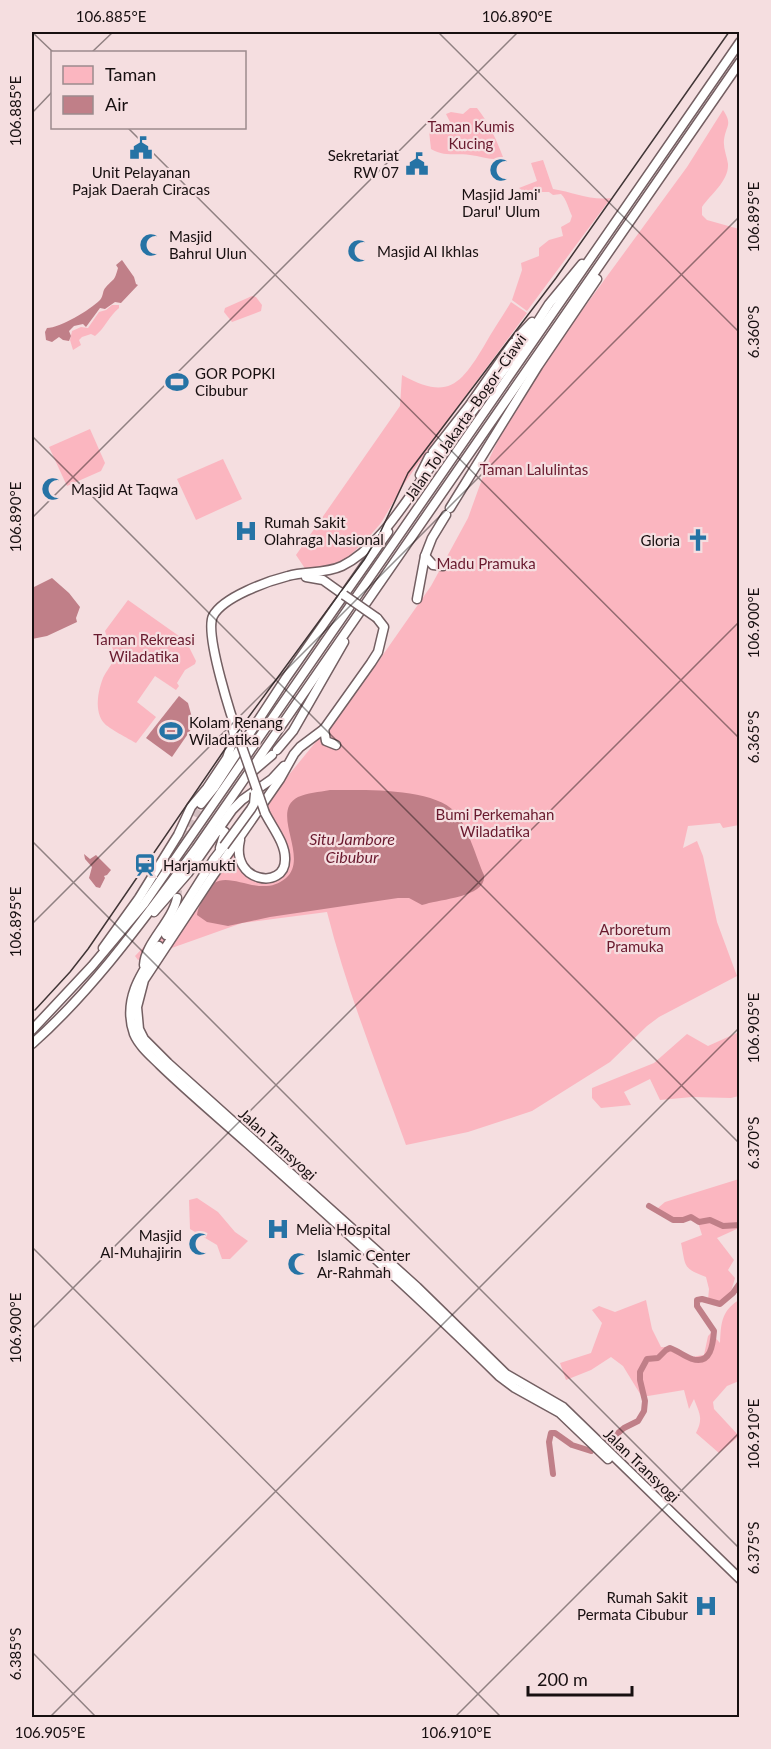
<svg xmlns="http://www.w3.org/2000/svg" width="771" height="1749" font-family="Lato,sans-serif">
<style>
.green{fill:#fbb6c0}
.water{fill:#c07f88}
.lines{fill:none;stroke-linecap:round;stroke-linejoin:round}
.river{stroke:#c07f88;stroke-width:6}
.highway-tunnel{stroke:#d4bfc1;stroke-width:8;stroke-dasharray:8 4;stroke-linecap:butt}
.highway-casing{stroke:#735f62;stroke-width:11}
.highway{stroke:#fff;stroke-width:8}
.tram{stroke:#403536;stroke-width:1.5}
.highway-bridge-casing{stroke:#735f62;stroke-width:11;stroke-linecap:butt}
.highway-bridge{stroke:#fff;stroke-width:8}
.ticks{fill:none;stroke:#170f10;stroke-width:1.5;stroke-opacity:0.45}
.labels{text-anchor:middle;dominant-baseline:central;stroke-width:4.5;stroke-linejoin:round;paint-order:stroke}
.park-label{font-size:15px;fill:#691a2e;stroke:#f5dee0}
.poi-label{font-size:15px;fill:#170f10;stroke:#f5dee0;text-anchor:start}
.street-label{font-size:15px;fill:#170f10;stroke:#f5dee0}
.water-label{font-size:16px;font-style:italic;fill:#6a1a2f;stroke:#f5dee0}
.neatline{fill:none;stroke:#170f10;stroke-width:2}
.ticks-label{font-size:15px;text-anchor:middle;fill:#170f10}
</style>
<rect width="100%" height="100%" fill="#f5dee0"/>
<!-- green -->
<g class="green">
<path d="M470,108H477C489,123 496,139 503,157L500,159C490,160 480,156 470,155C456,153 444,157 431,149L429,131L450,122L446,114L451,112L463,114Z"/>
<path d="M723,110C733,125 726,125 724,140C723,148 727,156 728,164C729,181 711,194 702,207V215L707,220L739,229V825L723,828L720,823L688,826L683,848L697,841L703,856L717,922L737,976L659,1017L647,1026L610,1062L532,1111L468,1132L406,1145C378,1068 347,991 327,912L242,923L138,960L135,956L217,871L237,843V857L263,880L287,864L265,804L359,689L431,586L468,518L490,457L512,411L564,335L687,167Z"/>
<path d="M543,160L553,189C573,192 591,201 611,198L527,311L512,300L522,270L521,263L539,256V248L549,240L563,236L561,227L570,222L572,216C568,208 567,200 561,194L553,195L549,192H525L519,188L537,181L531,163Z"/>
<polygon points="252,296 256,297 262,305 261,311 232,322 224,312 225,308"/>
<path d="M511,302L527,313L470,390L404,484L381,523L367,539L344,561L306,570L296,555L400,406L402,375C447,400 460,386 484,346C492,331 502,317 511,302Z"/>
<path d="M112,305H119V308C109,316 105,328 95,336L91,334L82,337L79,340L81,345L73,350L70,340L72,331L81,327L88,328L99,312L106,310Z"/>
<polygon points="90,429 105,463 101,471 67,486 49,447"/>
<polygon points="223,459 242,499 196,520 177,479"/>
<path d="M128,600L186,641L196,661L195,664L185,670L177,683L179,686L176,690L155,676L137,702L156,717L136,743C129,739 108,728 104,723C94,711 98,691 103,678C106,671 113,664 114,657C115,648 107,640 105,631Z"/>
<polygon points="739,1032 739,1096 731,1098 692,1097 660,1100 650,1079 624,1092 631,1105 601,1108 592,1098 592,1088 654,1063 687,1034 708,1046"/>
<path d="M739,1179V1228L717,1238L734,1260L728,1270L735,1278L730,1295L718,1304L708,1300L709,1289L706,1277C682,1268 686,1266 681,1243L702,1235L697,1219L670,1218L658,1208L665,1202Z"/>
<polygon points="197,1198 218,1212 235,1232 248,1241 230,1259 222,1259 217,1245 190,1229 189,1200"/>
<path d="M646,1300L652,1329L661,1347L677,1348L691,1357L704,1355L708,1336L711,1333L720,1343C721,1324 721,1311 739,1300V1381L727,1386L713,1402L714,1409L739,1436L719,1453L696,1433C704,1418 699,1413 694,1399L689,1409L684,1390L642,1397L623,1366L611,1357L591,1370L566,1380L560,1363L591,1353L602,1323L592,1310L599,1306L615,1312Z"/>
</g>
<!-- water -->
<g class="water">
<path d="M122,260L134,277L136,284L138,285L121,303L115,302L105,309L100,308L86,327L83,324L74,326L69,331L71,336L69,341L63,340L59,337L52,342L46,340L45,332L47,328C60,328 90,310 100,300C104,295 102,291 106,287C115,277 114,282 118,268L116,265Z"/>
<polygon points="52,578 69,593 80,607 76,618 77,622 47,636 32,639 32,588"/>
<polygon points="179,696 188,703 194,725 172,757 146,738"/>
<path d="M330,790C361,790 433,787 455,812C468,827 476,857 484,875C487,897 441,899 426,904L422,905L409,898H398L270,917L228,926L207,922L197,915C198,907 202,901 206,894C208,890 211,885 214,883C232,871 262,899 286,878C310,857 269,812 298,797C307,793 319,792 330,790Z"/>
<polygon points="84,854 90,859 96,855 111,870 107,875 104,876 105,878 100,888 96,887 89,878 92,867 85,859"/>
</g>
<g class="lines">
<!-- river -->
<g class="river">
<polyline points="649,1206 673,1220 683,1220 691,1217 699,1222 710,1220 723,1226 740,1225"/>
<path d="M606,1443L624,1428L638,1421L644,1411L645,1401L640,1380V1372L647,1359L658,1358L666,1350L670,1348C678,1351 684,1356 692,1359C711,1365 713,1344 714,1331L697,1306V1300L702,1299L720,1304L733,1293L740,1283"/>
<polyline points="553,1474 549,1442 551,1433 555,1433 572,1445 591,1451"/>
</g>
<!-- highway-tunnel -->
<path class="highway-tunnel" d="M177,898C182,865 182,831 201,804"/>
<!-- highway casing -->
<g class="highway-casing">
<g id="highway">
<polyline points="517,338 532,322"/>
<polyline points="433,452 469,406 513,343"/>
<polyline points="438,457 524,343 549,304 582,264"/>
<polyline points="420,475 429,457"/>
<polyline points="450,508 538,366 597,279"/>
<polyline points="425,556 433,565 443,566"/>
<polyline points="306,577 323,580 344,595"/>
<polyline points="417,599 425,556 432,538 446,515"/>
<polyline points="377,618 384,627 378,652 371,663 324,729 300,747 294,754 280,779 210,880 144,980 137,1007 139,1029 144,1039 168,1063 417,1287 506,1374 563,1407 740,1579"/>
<polyline points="324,729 326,741 336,745"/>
<path d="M241,744C233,722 204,634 213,616C223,597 268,581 288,576C306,571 325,574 342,566C381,547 409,495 435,461"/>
<polyline points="277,750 293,731 344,642"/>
<polyline points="252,772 272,755"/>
<polyline points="201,804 214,788 286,678 388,532"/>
<polyline points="216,832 222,830 225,832 220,848"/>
<path d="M240,840C230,883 285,890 285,860C286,844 272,827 265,813"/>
<polyline points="154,912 188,873 232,810 242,800 272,779 284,766"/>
<polyline points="166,935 214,859 224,846"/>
<path d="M159,946C141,973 122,1000 134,1034C139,1046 151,1056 160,1065C189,1093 219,1118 248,1144C333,1220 418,1296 499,1376L515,1388L560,1413L608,1459"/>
<polyline points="103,948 139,898 178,835 191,807 207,788 227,758 234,737 233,730"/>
<path d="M144,965C145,943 172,922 177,898"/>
<polyline points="32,1030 92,966 144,904 740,42"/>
<path d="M32,1044C95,988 145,917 196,849L740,62"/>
</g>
</g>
<!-- highway -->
<use href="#highway" class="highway"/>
<!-- tram -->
<polyline class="tram" points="35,1010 70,972 88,949 223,752 364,560 379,535 408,473 556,278 729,32"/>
<!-- highway-bridge casing -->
<g class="highway-bridge-casing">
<g id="highway-bridge">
<polyline points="344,595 377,618"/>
<polyline points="241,744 265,813"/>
<polyline points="224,846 251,809 254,804 255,793"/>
</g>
</g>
<!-- highway-bridge -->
<use href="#highway-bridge" class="highway-bridge"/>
</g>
<!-- ticks -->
<path class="ticks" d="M32,32L53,52M438,32L740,333M92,52L113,32M32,113L52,92M128,128L740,739M32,436L740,1144M32,518L518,32M32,841L740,1549M32,924L740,216M32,1247L502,1718M32,1329L740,621M32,1652L97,1718M49,1718L740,1027M454,1718L740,1432"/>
<!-- icons -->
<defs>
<g id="civic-bare" transform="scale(1.8)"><path d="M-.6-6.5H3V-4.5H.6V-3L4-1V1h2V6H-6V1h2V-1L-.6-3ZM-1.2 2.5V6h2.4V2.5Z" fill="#2673a5" stroke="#f5dee0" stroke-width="2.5" paint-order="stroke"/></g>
<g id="mosque-bare" transform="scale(1.8)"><path d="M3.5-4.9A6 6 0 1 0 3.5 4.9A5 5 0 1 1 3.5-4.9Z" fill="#2673a5" stroke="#f5dee0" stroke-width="2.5" paint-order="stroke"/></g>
<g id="stadium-bare" transform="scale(1.8)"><path d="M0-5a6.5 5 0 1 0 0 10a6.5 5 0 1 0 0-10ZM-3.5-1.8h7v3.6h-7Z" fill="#2673a5" stroke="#f5dee0" stroke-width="2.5" paint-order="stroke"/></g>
<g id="hospital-bare" transform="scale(1.8)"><path d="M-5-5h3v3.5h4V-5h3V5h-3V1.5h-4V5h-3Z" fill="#2673a5" stroke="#f5dee0" stroke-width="2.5" paint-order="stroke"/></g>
<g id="church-bare" transform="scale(1.8)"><path d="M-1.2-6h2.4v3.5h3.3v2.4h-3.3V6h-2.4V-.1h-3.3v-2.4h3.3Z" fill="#2673a5" stroke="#f5dee0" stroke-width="2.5" paint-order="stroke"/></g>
<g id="station-bare" transform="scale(1.8)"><path d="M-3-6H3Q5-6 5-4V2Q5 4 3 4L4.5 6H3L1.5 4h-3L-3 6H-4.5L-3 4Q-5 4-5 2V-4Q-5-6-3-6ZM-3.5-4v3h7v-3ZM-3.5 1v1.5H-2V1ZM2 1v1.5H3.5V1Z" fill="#2673a5" stroke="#f5dee0" stroke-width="2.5" paint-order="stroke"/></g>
</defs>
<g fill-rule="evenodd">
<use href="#civic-bare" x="141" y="148"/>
<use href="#civic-bare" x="417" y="164"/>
<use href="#mosque-bare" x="501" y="170"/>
<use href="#mosque-bare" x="151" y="245"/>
<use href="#mosque-bare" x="359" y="251"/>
<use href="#stadium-bare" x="177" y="382"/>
<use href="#mosque-bare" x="53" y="489"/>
<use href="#hospital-bare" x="246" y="531"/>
<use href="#church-bare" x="698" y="540"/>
<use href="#stadium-bare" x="171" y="731"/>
<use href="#station-bare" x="145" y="865"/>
<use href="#hospital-bare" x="278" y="1229"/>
<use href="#mosque-bare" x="200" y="1244"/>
<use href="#mosque-bare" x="299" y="1264"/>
<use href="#hospital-bare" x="706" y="1606"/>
</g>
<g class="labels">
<!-- park labels -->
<g class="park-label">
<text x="471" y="126">Taman Kumis<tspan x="471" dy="17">Kucing</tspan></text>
<text x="534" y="469">Taman Lalulintas</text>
<text x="486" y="563">Madu Pramuka</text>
<text x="144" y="639">Taman Rekreasi<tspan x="144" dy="17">Wiladatika</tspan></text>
<text x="495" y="814">Bumi Perkemahan<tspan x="495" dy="17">Wiladatika</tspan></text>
<text x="635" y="929">Arboretum<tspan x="635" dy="17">Pramuka</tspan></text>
</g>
<!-- poi labels -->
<g class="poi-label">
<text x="399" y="155" text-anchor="end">Sekretariat<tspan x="399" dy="17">RW 07</tspan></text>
<text x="141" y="172" text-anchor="middle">Unit Pelayanan<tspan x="141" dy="17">Pajak Daerah Ciracas</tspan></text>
<text x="501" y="194" text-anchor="middle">Masjid Jami'<tspan x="501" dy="17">Darul' Ulum</tspan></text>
<text x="169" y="236">Masjid<tspan x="169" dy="17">Bahrul Ulun</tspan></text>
<text x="377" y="251">Masjid Al Ikhlas</text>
<text x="195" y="373">GOR POPKI<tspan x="195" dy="17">Cibubur</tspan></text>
<text x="71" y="489">Masjid At Taqwa</text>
<text x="264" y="522">Rumah Sakit<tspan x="264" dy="17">Olahraga Nasional</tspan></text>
<text x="680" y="540" text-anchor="end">Gloria</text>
<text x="189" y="722">Kolam Renang<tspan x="189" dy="17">Wiladatika</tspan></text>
<text x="163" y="865">Harjamukti</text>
<text x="296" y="1229">Melia Hospital</text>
<text x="182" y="1235" text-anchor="end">Masjid<tspan x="182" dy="17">Al-Muhajirin</tspan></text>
<text x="317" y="1255">Islamic Center<tspan x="317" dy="17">Ar-Rahmah</tspan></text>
<text x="688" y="1597" text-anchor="end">Rumah Sakit<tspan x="688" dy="17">Permata Cibubur</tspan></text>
</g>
<!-- street labels -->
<g class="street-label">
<text transform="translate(465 417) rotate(-55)">Jalan Tol Jakarta–Bogor–Ciawi</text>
<text transform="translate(278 1144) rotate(42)">Jalan Transyogi</text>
<text transform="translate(642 1465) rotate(44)">Jalan Transyogi</text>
</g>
<!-- water labels -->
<g class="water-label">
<text x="352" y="838">Situ Jambore<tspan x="352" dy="18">Cibubur</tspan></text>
</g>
</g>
<!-- border -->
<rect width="771" height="1749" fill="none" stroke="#f5dee0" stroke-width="66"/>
<!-- legend -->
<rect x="51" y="51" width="195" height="78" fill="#f5dee0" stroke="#9c8b8d" stroke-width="1.5"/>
<rect x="63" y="66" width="30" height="18" fill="#fbb6c0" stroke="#9c8b8d" stroke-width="1.5"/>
<text x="105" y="81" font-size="18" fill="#170f10">Taman</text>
<rect x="63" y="96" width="30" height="18" fill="#c07f88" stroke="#9c8b8d" stroke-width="1.5"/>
<text x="105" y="111" font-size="18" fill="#170f10">Air</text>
<!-- scale -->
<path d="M528 1686v9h104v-9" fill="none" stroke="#170f10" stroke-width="3"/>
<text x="537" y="1686" font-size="18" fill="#170f10" stroke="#f5dee0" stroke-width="4.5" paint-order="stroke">200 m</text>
<rect x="33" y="33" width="705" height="1683" class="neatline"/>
<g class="ticks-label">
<text x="111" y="22">106.885°E</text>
<text x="517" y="22">106.890°E</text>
<text transform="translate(16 111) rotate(-90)" y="5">106.885°E</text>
<text transform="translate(754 217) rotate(-90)" y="5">106.895°E</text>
<text transform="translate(754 332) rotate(-90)" y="5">6.360°S</text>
<text transform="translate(16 517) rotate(-90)" y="5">106.890°E</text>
<text transform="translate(754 623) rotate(-90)" y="5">106.900°E</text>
<text transform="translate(754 737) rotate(-90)" y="5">6.365°S</text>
<text transform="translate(16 922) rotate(-90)" y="5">106.895°E</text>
<text transform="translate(754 1028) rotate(-90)" y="5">106.905°E</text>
<text transform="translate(754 1143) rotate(-90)" y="5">6.370°S</text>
<text transform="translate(16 1328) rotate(-90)" y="5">106.900°E</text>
<text transform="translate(754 1434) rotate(-90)" y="5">106.910°E</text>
<text transform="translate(754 1548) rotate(-90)" y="5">6.375°S</text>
<text transform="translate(16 1654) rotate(-90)" y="5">6.385°S</text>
<text x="50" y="1738">106.905°E</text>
<text x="456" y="1738">106.910°E</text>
</g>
</svg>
